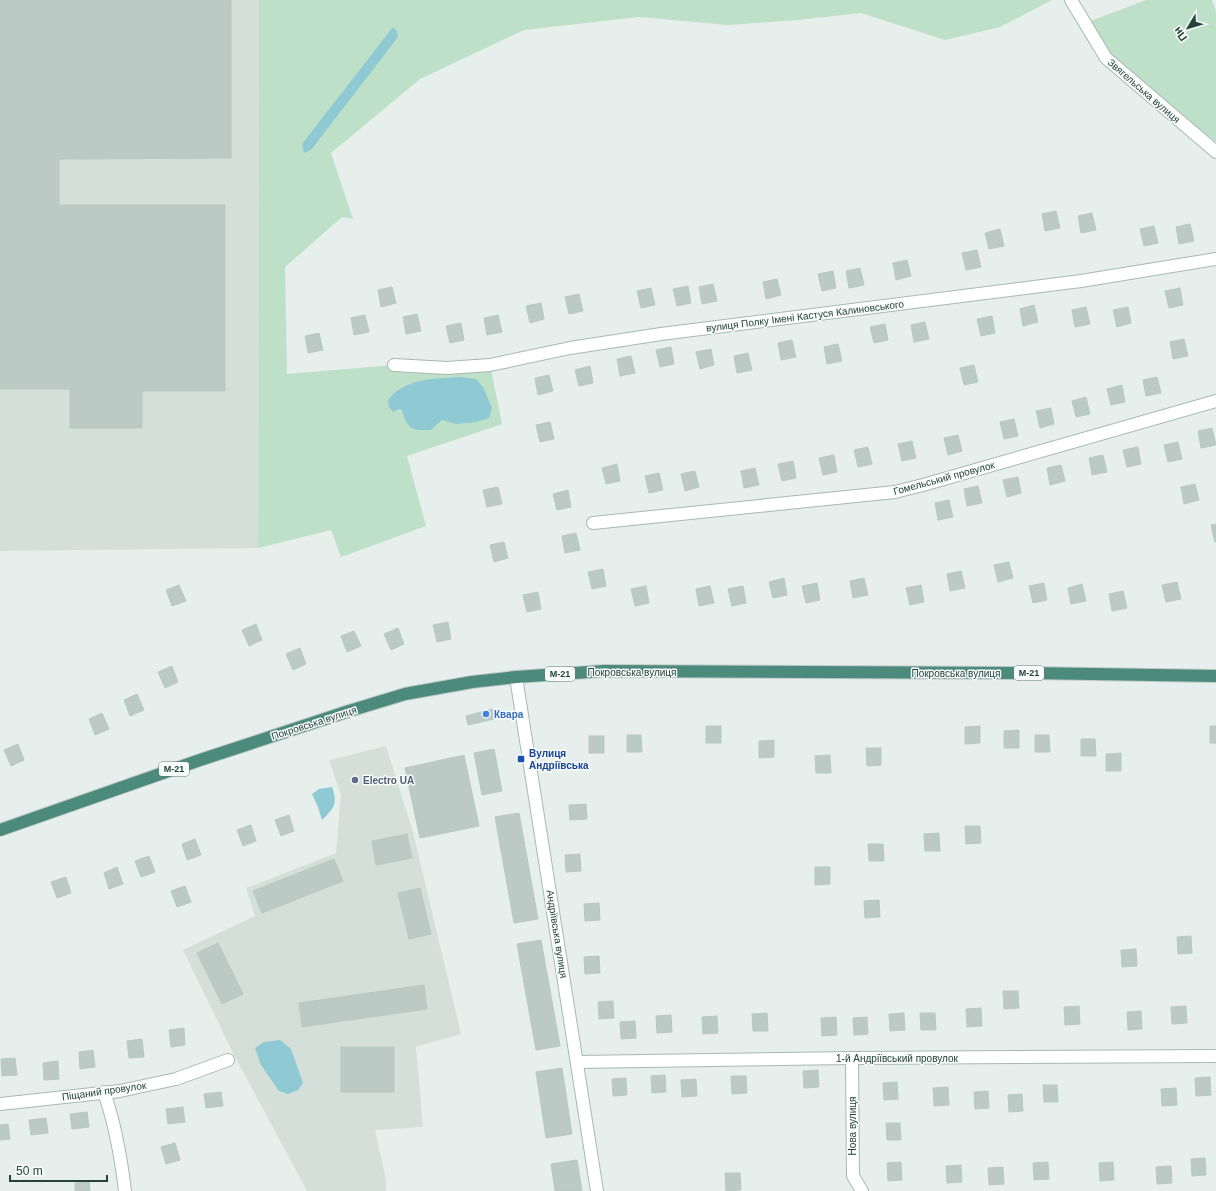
<svg xmlns="http://www.w3.org/2000/svg" width="1216" height="1191" font-family="Arial,sans-serif">
<style>
.built{fill:#d4dfda}
.green{fill:#bfe0c8}
.water{fill:#8ec9d4}
.building{fill:#bbcac4;stroke:#b8c9c2}
.lines{fill:none;stroke-linecap:round;stroke-linejoin:round}
.minor-casing{stroke:#a8b8b2;stroke-width:14}
.tertiary-casing{stroke:#a8b8b2;stroke-width:14}
.trunk-casing{stroke:#c2cac8;stroke-width:14}
.minor{stroke:#fff;stroke-width:12}
.tertiary{stroke:#fff;stroke-width:12}
.trunk{stroke:#4c8a7c;stroke-width:12}
.shop-dot{fill:#3f7fe0;stroke:#f7fbf9;stroke-width:1.5}
.transit-dot{fill:#1a4fb4;stroke:#f7fbf9;stroke-width:1.5}
.service-dot{fill:#5c6f8a;stroke:#f7fbf9;stroke-width:1.5}
.labels{text-anchor:middle;dominant-baseline:central;stroke-width:3;stroke-linejoin:round;paint-order:stroke}
.shield{fill:#f7fbf9;stroke:#637a73;stroke-width:1}
.shield-label{font-size:9px;font-weight:bold;fill:#24423a}
.street-label{font-size:10px;fill:#24423a;stroke:#f7fbf9}
.shop-label{font-size:10px;font-weight:bold;fill:#366cbe;stroke:#f7fbf9;text-anchor:start}
.transit-label{font-size:10px;font-weight:bold;fill:#164399;stroke:#f7fbf9;text-anchor:start}
.service-label{font-size:10px;font-weight:bold;fill:#4e5e75;stroke:#f7fbf9;text-anchor:start}
</style>
<rect width="100%" height="100%" fill="#e6efeb"/>
<!-- built -->
<g class="built">
<polygon points="0,0 259,0 258,548 0,551"/>
<polygon points="386,746 413,832 461,1034 416,1047 423,1127 375,1130 386,1180 386,1191 307,1191 235,1057 183,950 255,916 246,888 336,853 341,795 329,760"/>
</g>
<!-- green -->
<g class="green">
<polygon points="259,0 1052,0 1000,27 945,40 861,13 798,20 727,25 639,17 524,30 420,79 331,153 353,219 342,217 285,267 287,374 394,365 490,365 502,424 407,456 426,526 341,557 331,530 258,548"/>
<polygon points="1146,0 1212,0 1216,11 1216,142 1137,80 1100,42 1088,22"/>
</g>
<!-- water -->
<g class="water">
<polygon points="393,27 397,31 398,37 311,150 304,153 302,144"/>
<path d="M461,377L476,379L483,387L492,408L489,418L476,422L456,424L442,420L431,430C412,431 407,429 402,410L399,409L393,412L389,407L388,400C406,377 435,379 461,377Z"/>
<path d="M332,787C338,805 334,808 322,820L318,807L312,794L319,789Z"/>
<polygon points="280,1040 291,1049 303,1083 298,1090 288,1094 279,1091 261,1065 255,1048 264,1042"/>
</g>
<!-- building -->
<g class="building">
<polygon points="0,0 231,0 231,158 59,159 59,205 225,205 225,391 142,391 142,428 70,428 70,389 0,389"/>
<polygon points="1056,211 1060,228 1045,231 1042,214"/>
<polygon points="1092,213 1096,230 1081,233 1078,216"/>
<polygon points="1190,224 1194,241 1179,244 1176,227"/>
<polygon points="1154,226 1158,243 1144,246 1140,229"/>
<polygon points="1000,229 1004,246 989,249 985,233"/>
<polygon points="977,250 981,267 966,270 962,253"/>
<polygon points="907,260 911,276 896,280 893,263"/>
<polygon points="860,268 864,285 849,288 846,271"/>
<polygon points="833,271 836,288 822,291 818,274"/>
<polygon points="777,279 781,295 766,299 763,282"/>
<polygon points="713,284 717,301 702,304 699,287"/>
<polygon points="688,286 691,303 677,306 673,289"/>
<polygon points="392,287 396,303 381,307 378,290"/>
<polygon points="651,288 655,305 641,308 637,291"/>
<polygon points="1180,288 1183,305 1169,308 1165,291"/>
<polygon points="579,294 583,311 569,314 565,297"/>
<polygon points="541,303 544,319 530,323 526,306"/>
<polygon points="1034,305 1038,322 1023,326 1020,309"/>
<polygon points="1086,307 1090,324 1075,327 1072,310"/>
<polygon points="1128,307 1131,323 1117,327 1113,310"/>
<polygon points="417,314 421,331 406,334 403,317"/>
<polygon points="365,315 369,332 354,335 351,318"/>
<polygon points="498,315 502,332 487,335 484,318"/>
<polygon points="992,316 995,333 981,336 977,319"/>
<polygon points="925,322 929,339 914,342 911,325"/>
<polygon points="461,323 464,340 450,343 446,326"/>
<polygon points="885,324 888,340 874,343 870,327"/>
<polygon points="319,333 323,350 308,353 305,336"/>
<polygon points="1184,339 1188,356 1173,359 1170,342"/>
<polygon points="792,340 796,357 781,360 778,343"/>
<polygon points="838,344 842,361 827,364 824,347"/>
<polygon points="671,347 674,364 660,367 656,350"/>
<polygon points="711,349 714,365 700,369 696,352"/>
<polygon points="748,353 752,370 737,373 734,356"/>
<polygon points="631,356 635,373 620,376 617,359"/>
<polygon points="974,365 978,382 964,385 960,368"/>
<polygon points="590,366 593,383 579,386 575,370"/>
<polygon points="549,375 553,391 538,395 535,378"/>
<polygon points="1157,377 1161,393 1146,396 1143,380"/>
<polygon points="1122,385 1125,402 1111,405 1107,389"/>
<polygon points="1086,397 1090,414 1076,417 1072,401"/>
<polygon points="1051,408 1054,424 1040,428 1036,411"/>
<polygon points="1014,419 1018,436 1004,439 1000,422"/>
<polygon points="550,422 554,439 540,442 536,425"/>
<polygon points="1212,428 1216,445 1201,448 1198,431"/>
<polygon points="958,435 962,451 948,455 944,438"/>
<polygon points="912,441 916,458 902,461 898,444"/>
<polygon points="1178,442 1182,459 1168,462 1164,445"/>
<polygon points="868,447 872,464 858,467 854,450"/>
<polygon points="1138,447 1141,464 1127,467 1123,450"/>
<polygon points="834,455 837,472 823,475 819,458"/>
<polygon points="1103,455 1107,472 1092,475 1089,458"/>
<polygon points="793,461 796,478 782,481 778,464"/>
<polygon points="617,464 620,481 606,484 602,468"/>
<polygon points="1061,465 1065,481 1050,485 1047,468"/>
<polygon points="755,468 759,485 744,488 741,471"/>
<polygon points="695,471 699,487 685,491 681,474"/>
<polygon points="659,473 663,490 649,493 645,476"/>
<polygon points="1018,477 1021,493 1007,497 1003,480"/>
<polygon points="1195,484 1199,500 1184,504 1181,487"/>
<polygon points="978,486 982,503 967,506 964,489"/>
<polygon points="498,487 502,504 487,507 483,490"/>
<polygon points="568,490 571,507 557,510 553,494"/>
<polygon points="949,500 953,517 938,520 935,503"/>
<polygon points="1216,524 1216,542 1215,542 1211,525"/>
<polygon points="576,533 580,550 565,553 562,536"/>
<polygon points="504,542 508,558 494,562 490,545"/>
<polygon points="1009,562 1013,578 998,582 994,565"/>
<polygon points="603,569 606,586 592,589 588,572"/>
<polygon points="961,571 965,588 950,591 947,574"/>
<polygon points="784,578 787,595 773,598 769,582"/>
<polygon points="864,578 868,595 853,598 850,581"/>
<polygon points="1177,582 1181,599 1166,602 1162,585"/>
<polygon points="817,583 820,600 806,603 802,586"/>
<polygon points="1044,583 1047,600 1033,603 1029,586"/>
<polygon points="1082,584 1086,601 1071,604 1068,588"/>
<polygon points="179,585 186,601 172,606 166,590"/>
<polygon points="921,585 924,602 910,605 906,588"/>
<polygon points="646,586 649,603 635,606 631,589"/>
<polygon points="710,586 714,603 699,606 696,589"/>
<polygon points="743,586 746,603 732,606 728,589"/>
<polygon points="1123,591 1127,608 1112,611 1109,594"/>
<polygon points="538,592 541,609 527,612 523,595"/>
<polygon points="448,622 451,639 437,642 433,625"/>
<polygon points="256,624 262,640 249,646 242,630"/>
<polygon points="398,628 404,644 391,650 384,634"/>
<polygon points="354,631 361,646 347,652 341,636"/>
<polygon points="300,648 306,664 293,670 286,654"/>
<polygon points="172,666 178,682 165,688 158,672"/>
<polygon points="137,694 144,710 130,716 124,700"/>
<polygon points="492,709 494,719 468,725 466,716"/>
<polygon points="102,713 109,729 95,735 89,719"/>
<rect x="706" y="726" width="15" height="17"/>
<polygon points="980,726 980,743 965,744 965,727"/>
<rect x="1210" y="726" width="6" height="17"/>
<polygon points="1019,730 1019,748 1004,748 1004,731"/>
<polygon points="627,735 641,735 642,752 627,752"/>
<polygon points="1035,735 1049,735 1050,752 1035,752"/>
<rect x="589" y="736" width="15" height="17"/>
<polygon points="1081,739 1095,739 1096,756 1081,756"/>
<polygon points="774,740 774,757 759,758 759,741"/>
<polygon points="18,744 24,760 11,766 4,750"/>
<polygon points="866,748 881,748 881,765 867,766"/>
<polygon points="494,749 502,791 482,795 474,753"/>
<polygon points="1121,753 1121,771 1106,771 1106,754"/>
<polygon points="464,755 479,826 420,838 405,768"/>
<polygon points="830,755 831,773 816,773 815,756"/>
<polygon points="586,804 587,819 570,820 569,805"/>
<polygon points="519,813 538,919 514,923 495,817"/>
<polygon points="289,815 294,831 281,836 275,820"/>
<polygon points="251,825 256,841 243,846 237,830"/>
<polygon points="965,826 980,826 981,843 966,844"/>
<polygon points="939,833 940,851 925,851 924,834"/>
<polygon points="407,834 412,858 376,865 372,841"/>
<polygon points="195,839 201,855 187,860 182,844"/>
<polygon points="868,844 883,844 884,861 869,861"/>
<polygon points="580,854 581,871 566,872 565,855"/>
<polygon points="149,856 155,872 141,877 135,861"/>
<polygon points="334,859 343,881 262,913 253,891"/>
<polygon points="117,867 123,884 109,889 104,873"/>
<polygon points="815,867 830,867 830,884 815,885"/>
<polygon points="66,877 71,893 57,898 51,882"/>
<polygon points="185,886 191,902 177,907 171,891"/>
<polygon points="420,888 431,934 409,939 398,893"/>
<polygon points="879,900 880,917 865,918 864,901"/>
<polygon points="599,903 600,920 585,921 584,904"/>
<polygon points="1191,936 1192,953 1178,954 1177,937"/>
<polygon points="541,940 560,1046 536,1050 517,944"/>
<polygon points="218,943 243,994 222,1004 197,953"/>
<polygon points="1136,949 1137,966 1122,967 1121,950"/>
<polygon points="599,956 600,973 585,974 584,957"/>
<polygon points="424,985 427,1009 302,1027 299,1003"/>
<polygon points="1003,991 1018,991 1019,1008 1004,1009"/>
<polygon points="613,1001 614,1018 599,1019 598,1002"/>
<polygon points="1079,1006 1080,1024 1065,1025 1064,1007"/>
<polygon points="1186,1006 1187,1023 1172,1024 1171,1007"/>
<polygon points="981,1008 982,1026 967,1027 966,1009"/>
<polygon points="1141,1011 1142,1029 1128,1030 1127,1012"/>
<polygon points="767,1013 768,1031 753,1031 752,1014"/>
<polygon points="904,1013 905,1030 890,1031 889,1014"/>
<polygon points="920,1013 935,1013 936,1030 921,1030"/>
<polygon points="671,1015 672,1032 657,1033 656,1016"/>
<polygon points="717,1016 718,1033 703,1034 702,1017"/>
<polygon points="836,1017 837,1035 822,1036 821,1018"/>
<polygon points="867,1017 868,1034 854,1035 853,1018"/>
<polygon points="635,1021 636,1038 621,1039 620,1022"/>
<polygon points="184,1028 185,1045 171,1047 169,1030"/>
<polygon points="142,1039 144,1057 129,1058 127,1041"/>
<rect x="341" y="1047" width="53" height="45"/>
<polygon points="93,1050 95,1067 80,1069 79,1052"/>
<polygon points="15,1058 17,1075 2,1076 1,1059"/>
<polygon points="58,1061 59,1079 44,1080 43,1063"/>
<polygon points="562,1068 572,1134 546,1138 536,1072"/>
<polygon points="818,1070 819,1087 804,1088 803,1071"/>
<polygon points="665,1075 666,1092 652,1093 651,1076"/>
<polygon points="731,1076 746,1076 747,1093 732,1094"/>
<polygon points="1210,1077 1211,1095 1196,1096 1195,1078"/>
<polygon points="626,1078 627,1095 613,1096 612,1079"/>
<polygon points="696,1079 697,1096 682,1097 681,1080"/>
<polygon points="897,1082 898,1099 884,1100 883,1083"/>
<polygon points="1043,1085 1057,1085 1058,1102 1044,1102"/>
<polygon points="948,1087 949,1105 934,1106 933,1088"/>
<polygon points="1176,1088 1177,1105 1162,1106 1161,1089"/>
<polygon points="988,1091 989,1108 975,1109 974,1092"/>
<polygon points="221,1092 223,1106 206,1108 204,1094"/>
<polygon points="1022,1094 1023,1111 1009,1112 1008,1095"/>
<polygon points="183,1107 185,1122 168,1124 166,1109"/>
<polygon points="87,1112 89,1127 72,1129 70,1114"/>
<polygon points="46,1118 48,1133 31,1135 29,1120"/>
<polygon points="886,1123 900,1123 901,1140 887,1140"/>
<polygon points="8,1124 10,1139 0,1140 0,1125"/>
<polygon points="175,1143 180,1160 166,1164 161,1147"/>
<polygon points="1205,1158 1206,1175 1192,1176 1191,1159"/>
<polygon points="577,1160 582,1191 555,1191 551,1164"/>
<polygon points="901,1162 902,1180 888,1181 887,1163"/>
<polygon points="1048,1162 1049,1179 1034,1180 1033,1163"/>
<polygon points="1113,1162 1114,1180 1100,1181 1099,1163"/>
<polygon points="961,1165 962,1182 947,1183 946,1166"/>
<polygon points="1171,1166 1172,1183 1157,1184 1156,1167"/>
<polygon points="1003,1167 1004,1184 989,1185 988,1168"/>
<polygon points="725,1173 740,1173 741,1190 726,1191"/>
<polygon points="89,1182 90,1191 75,1191 75,1183"/>
</g>
<g class="lines">
<!-- minor casing -->
<g class="minor-casing">
<g id="minor">
<polyline points="1071,0 1106,58 1216,152"/>
<polyline points="394,365 447,368 490,365 570,348 661,334 1081,281 1216,259"/>
<polyline points="593,523 895,492 923,485 1216,401"/>
<polyline points="852,1058 853,1176 862,1191"/>
<polyline points="577,1062 852,1058 1216,1056"/>
<path d="M104,1092C115,1124 121,1157 125,1191"/>
<polyline points="0,1104 120,1091 176,1079 228,1060"/>
</g>
</g>
<!-- tertiary casing -->
<g class="tertiary-casing">
<polyline id="tertiary" points="516,677 597,1191"/>
</g>
<!-- trunk casing -->
<g class="trunk-casing">
<polyline id="trunk" points="0,830 200,760 349,711 405,694 472,682 516,677 604,671 1031,673 1216,676"/>
</g>
<!-- minor -->
<use href="#minor" class="minor"/>
<!-- tertiary -->
<use href="#tertiary" class="tertiary"/>
<!-- trunk -->
<use href="#trunk" class="trunk"/>
</g>
<!-- markers -->
<circle class="shop-dot" cx="486" cy="714" r="4"/>
<rect class="transit-dot" x="517" y="755" width="8" height="8" rx="2"/>
<circle class="service-dot" cx="355" cy="780" r="4"/>
<g class="labels">
<!-- shield labels -->
<g class="shield">
<rect x="1014" y="666" width="30" height="14" rx="3"/>
<rect x="545" y="667" width="30" height="14" rx="3"/>
<rect x="159" y="762" width="30" height="14" rx="3"/>
</g>
<g class="shield-label">
<text x="1029" y="673">М-21</text>
<text x="560" y="674">М-21</text>
<text x="174" y="769">М-21</text>
</g>
<!-- street labels -->
<g class="street-label">
<text transform="translate(1144 91) rotate(41)">Звягельська вулиця</text>
<text transform="translate(805 316) rotate(-7)">вулиця Полку Імені Кастуся Калиновського</text>
<text transform="translate(944 478) rotate(-15)">Гомельський провулок</text>
<text x="632" y="672">Покровська вулиця</text>
<text x="956" y="673">Покровська вулиця</text>
<text transform="translate(314 723) rotate(-18)">Покровська вулиця</text>
<text transform="translate(557 934) rotate(81)">Андріївська вулиця</text>
<text x="897" y="1058">1-й Андріївський провулок</text>
<text transform="translate(104 1091) rotate(-8)">Піщаний провулок</text>
<text transform="translate(852 1126) rotate(-90)">Нова вулиця</text>
</g>
<!-- shop labels -->
<g class="shop-label">
<text x="494" y="714">Квара</text>
</g>
<!-- transit labels -->
<g class="transit-label">
<text x="529" y="753">Вулиця<tspan x="529" dy="12">Андріївська</tspan></text>
</g>
<!-- service labels -->
<g class="service-label">
<text x="363" y="780">Electro UA</text>
</g>
</g>
<!-- north arrow -->
<g transform="translate(1188 28) rotate(232)" stroke="#f7fbf9" stroke-width="3" paint-order="stroke">
<path d="M0-3L7 15L0 10L-7 15Z" fill="#24423a"/>
<text y="-6" font-size="11" font-weight="bold" text-anchor="middle" fill="#24423a">Пн</text>
</g>
<!-- scale -->
<path d="M10 1175v6h97v-6" fill="none" stroke="#24423a" stroke-width="2"/>
<text x="16" y="1175" font-size="12" fill="#24423a" stroke="#f7fbf9" stroke-width="3" paint-order="stroke">50 m</text>
</svg>
